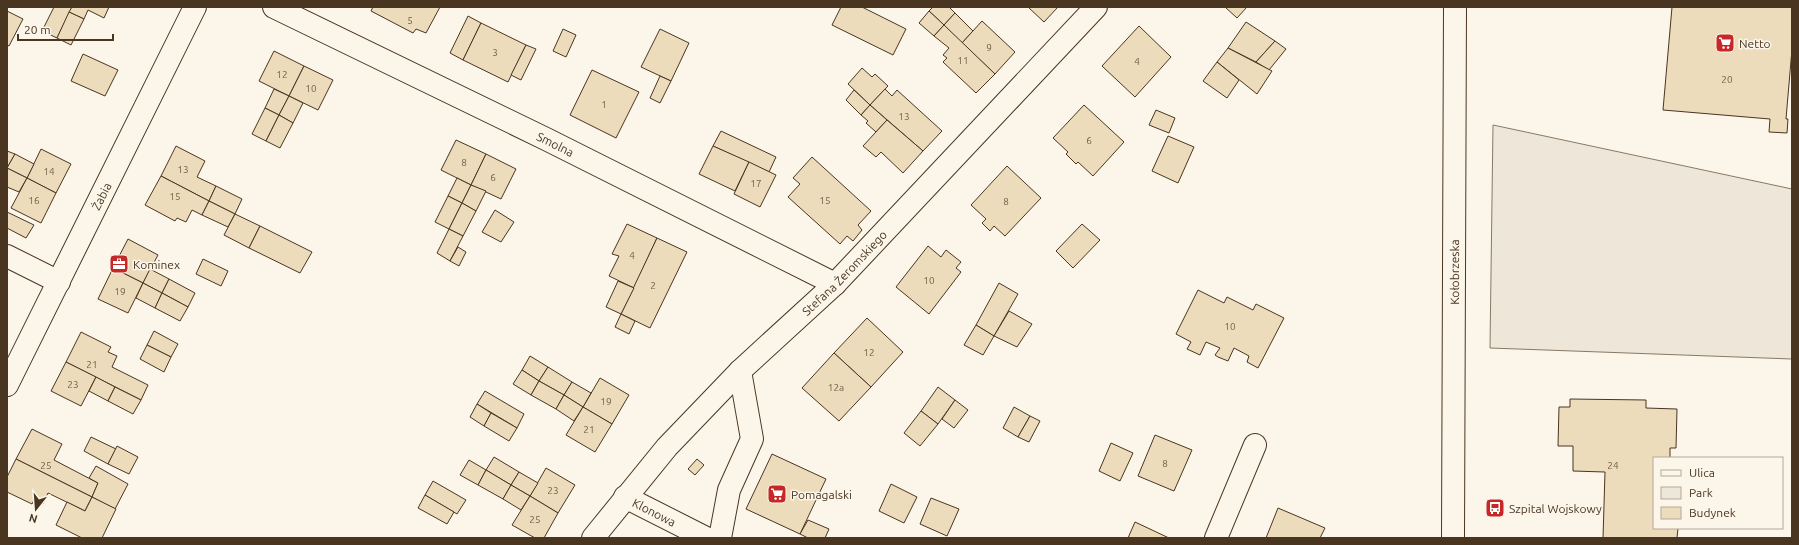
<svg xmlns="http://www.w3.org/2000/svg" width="1799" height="545" font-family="Ubuntu,sans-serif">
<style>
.green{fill:#ede6d9;stroke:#887966}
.building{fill:#ecdcbc;stroke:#4a3520}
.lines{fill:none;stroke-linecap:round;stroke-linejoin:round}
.minor-casing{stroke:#4a3520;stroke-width:24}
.major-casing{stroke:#4a3520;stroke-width:24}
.minor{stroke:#fbf6e9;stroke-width:22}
.major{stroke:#fbf6e9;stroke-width:22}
.labels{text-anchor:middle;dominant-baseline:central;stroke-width:3;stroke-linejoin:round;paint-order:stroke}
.number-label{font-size:10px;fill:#725f47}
.poi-label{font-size:12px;fill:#4a3520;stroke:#fbf6e9;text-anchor:start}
.street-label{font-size:12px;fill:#4a3520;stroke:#fbf6e9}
</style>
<rect width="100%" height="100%" fill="#fbf6e9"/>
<!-- green -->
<polygon class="green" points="1493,125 1792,189 1792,359 1490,348"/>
<!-- building -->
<g class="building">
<polygon points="54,7 72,7 57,38 42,31"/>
<polygon points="72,7 109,7 104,18 88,10 84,19 69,12"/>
<polygon points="373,7 440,7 426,33 416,29 413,33 371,11"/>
<polygon points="841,7 862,7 906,29 893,55 832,25"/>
<polygon points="933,7 949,7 955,13 944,25 929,11"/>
<polygon points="1028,7 1058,7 1044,22"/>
<polygon points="1225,7 1247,7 1237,18"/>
<polygon points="1672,7 1792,7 1792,49 1786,119 1788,119 1787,133 1769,132 1770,119 1663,110"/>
<polygon points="7,11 23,19 9,46 7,45"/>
<polygon points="929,11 944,25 934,36 919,23"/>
<polygon points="69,12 84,19 71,45 57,38"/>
<polygon points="955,13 973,31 962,43 944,25"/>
<polygon points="468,16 481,23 463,60 450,53"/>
<polygon points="982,21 1015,52 995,74 962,43"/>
<polygon points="1246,22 1275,41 1256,62 1228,48"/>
<polygon points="481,23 526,45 508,82 463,60"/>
<polygon points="944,25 995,74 976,93 943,62 947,58 943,55 949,48 934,36"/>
<polygon points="1139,26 1171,57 1135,97 1102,66"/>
<polygon points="563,29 576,35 566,57 553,51"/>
<polygon points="660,29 689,43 671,81 641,67"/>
<polygon points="1275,41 1286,49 1269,70 1256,62"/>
<polygon points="526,45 536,49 521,80 511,75"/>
<polygon points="1228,48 1272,71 1257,94 1217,62"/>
<polygon points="274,51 304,66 289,96 259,81"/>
<polygon points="83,54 118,70 105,96 71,81"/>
<polygon points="1217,62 1239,80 1227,98 1203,81"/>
<polygon points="304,66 333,80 318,110 289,96"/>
<polygon points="862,68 872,77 875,74 888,86 870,105 848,84"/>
<polygon points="592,70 639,92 616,138 570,115"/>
<polygon points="660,76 671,81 660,103 650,98"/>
<polygon points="274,89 289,96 279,115 265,108"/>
<polygon points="885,89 892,96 897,90 942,131 923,151 870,105"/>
<polygon points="854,90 870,105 861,115 846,100"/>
<polygon points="289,96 303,103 293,123 279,115"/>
<polygon points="870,105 887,120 876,132 866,123 868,121 861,115"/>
<polygon points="1084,105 1124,142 1093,176 1078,162 1076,164 1066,154 1068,152 1053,138"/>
<polygon points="265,108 279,115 266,141 252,134"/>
<polygon points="1156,110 1175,118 1169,133 1149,125"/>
<polygon points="279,115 293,123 280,148 266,141"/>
<polygon points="887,120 923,151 903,173 881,152 876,157 863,146"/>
<polygon points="721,131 776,157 769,172 713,146"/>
<polygon points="1168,136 1194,147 1178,183 1152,171"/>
<polygon points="456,140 486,154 471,185 441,170"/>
<polygon points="176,146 205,161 197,177 216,186 209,201 161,176"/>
<polygon points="713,146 749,162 735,191 699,174"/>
<polygon points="41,149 71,164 56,193 27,178"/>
<polygon points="7,151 15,154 7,168"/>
<polygon points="15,154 34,164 27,178 7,168"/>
<polygon points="486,154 516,169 501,199 471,185"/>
<polygon points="812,157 871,211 858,225 862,230 853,241 847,236 840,244 788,197 800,184 793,178"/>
<polygon points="749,162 776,175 760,207 734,194"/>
<polygon points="1007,166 1041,198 1005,236 994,226 990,231 982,223 986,219 971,205"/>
<polygon points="7,168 27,178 19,192 7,187"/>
<polygon points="161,176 209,201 202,215 192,210 186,222 177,218 175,221 145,205"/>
<polygon points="27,178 56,193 41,223 11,208"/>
<polygon points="457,178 471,185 462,203 448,196"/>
<polygon points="471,185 486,191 476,211 462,203"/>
<polygon points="216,186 242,199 235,214 209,201"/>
<polygon points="448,196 462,203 449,229 435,222"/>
<polygon points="209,201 235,214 228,227 202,215"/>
<polygon points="462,203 476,211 463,236 449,229"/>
<polygon points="495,210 514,222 501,242 482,232"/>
<polygon points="7,212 34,225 26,238 7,228"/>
<polygon points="235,214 260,226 249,248 224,235"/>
<polygon points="627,224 657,238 634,288 609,276 619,256 612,254"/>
<polygon points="1082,224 1100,240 1073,268 1056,251"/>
<polygon points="260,226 312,252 300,273 249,248"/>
<polygon points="449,229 463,236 450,261 437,253"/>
<polygon points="657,238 687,252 650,328 621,314"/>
<polygon points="128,239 158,255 143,283 113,268"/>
<polygon points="928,246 941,257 946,250 961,262 956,268 961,272 929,314 896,287"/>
<polygon points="458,247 466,252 459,266 450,261"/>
<polygon points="203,259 228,271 221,286 196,274"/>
<polygon points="113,268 143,283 128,313 98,299"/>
<polygon points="150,269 169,279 162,293 143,283"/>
<polygon points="169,279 195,293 188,307 162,293"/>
<polygon points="618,281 634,288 621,314 606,307"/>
<polygon points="143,283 162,293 155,308 136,298"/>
<polygon points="999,283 1018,294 994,336 976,325"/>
<polygon points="1198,290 1224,303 1227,297 1253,310 1256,304 1284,318 1258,368 1247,362 1249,356 1234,348 1228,361 1218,357 1215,355 1220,348 1206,342 1200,355 1187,349 1191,342 1176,334"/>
<polygon points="162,293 188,307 180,321 155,308"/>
<polygon points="1009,311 1032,324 1017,347 994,336"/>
<polygon points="621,314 635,321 629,334 615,327"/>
<polygon points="867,318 903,352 871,387 834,353"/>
<polygon points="976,325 994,336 983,355 964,345"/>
<polygon points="154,331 178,344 171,357 147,345"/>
<polygon points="81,332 111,347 108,352 117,356 112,367 148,385 141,400 66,362"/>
<polygon points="147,345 171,357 164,372 140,359"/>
<polygon points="834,353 871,387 839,421 802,388"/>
<polygon points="530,356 548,367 539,381 522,370"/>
<polygon points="66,362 96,377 81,406 51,391"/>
<polygon points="548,367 572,382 564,395 539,381"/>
<polygon points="522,370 539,381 531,395 513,384"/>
<polygon points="96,377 115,387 108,401 89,391"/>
<polygon points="600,378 629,395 612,424 583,407"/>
<polygon points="539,381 564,395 556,409 531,395"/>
<polygon points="572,382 591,393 583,407 564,395"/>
<polygon points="115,387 141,400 133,414 108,401"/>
<polygon points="938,387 955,400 938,424 921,411"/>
<polygon points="485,391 524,414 517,428 477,404"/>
<polygon points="564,395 583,407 574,421 556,409"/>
<polygon points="1570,399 1646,400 1646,408 1677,409 1676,448 1670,448 1670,458 1654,458 1654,528 1678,528 1677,538 1603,538 1605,472 1573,471 1573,446 1558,446 1559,407 1570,407"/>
<polygon points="955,400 968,410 954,428 942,419"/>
<polygon points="477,404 491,413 484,426 470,417"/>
<polygon points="583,407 612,424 595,452 566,435"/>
<polygon points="1014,407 1030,416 1018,437 1003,428"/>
<polygon points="921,411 938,424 920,446 904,433"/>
<polygon points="491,413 517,428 509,441 484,426"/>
<polygon points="1030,416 1040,421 1029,442 1018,437"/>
<polygon points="32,429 62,444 54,460 98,483 92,497 16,459"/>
<polygon points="1155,435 1192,450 1174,491 1138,476"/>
<polygon points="91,437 116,449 108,464 84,451"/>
<polygon points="1111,443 1133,453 1120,481 1099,471"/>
<polygon points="117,446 138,457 129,474 108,464"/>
<polygon points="772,454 826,479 800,534 746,509"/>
<polygon points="494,457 519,472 511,485 486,470"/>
<polygon points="16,459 92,497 85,511 48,493 43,504 34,500 32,504 7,492 7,477"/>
<polygon points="697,459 704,465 695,475 688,469"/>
<polygon points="469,460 486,470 478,485 460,475"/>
<polygon points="96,466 128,484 115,509 92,497 98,483 89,478"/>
<polygon points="546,468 575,485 558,513 530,496"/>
<polygon points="486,470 511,485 503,499 478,485"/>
<polygon points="519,472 538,483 530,496 511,485"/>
<polygon points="433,481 466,500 457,514 425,495"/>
<polygon points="891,484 917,497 904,523 879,511"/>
<polygon points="511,485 530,496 521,510 503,499"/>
<polygon points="425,495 454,512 447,524 418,508"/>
<polygon points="530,496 558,513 544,538 535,538 512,525"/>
<polygon points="92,497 116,509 102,538 82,538 56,525 67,502 85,511"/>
<polygon points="931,498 959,509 947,536 920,524"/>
<polygon points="1278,508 1325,528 1320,538 1266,538"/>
<polygon points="808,520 829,529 825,538 808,538 800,534"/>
<polygon points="1135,522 1169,538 1128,538"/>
</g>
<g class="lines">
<!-- minor casing -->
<g class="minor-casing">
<g id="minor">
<path id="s1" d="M274,7L546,139L835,284"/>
<polyline points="7,256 59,282"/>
<path id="s2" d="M7,385L195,7"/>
<path id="s3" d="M625,497L706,538"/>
<path id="s4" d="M593,538L667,447L740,371L835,284L1096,7"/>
<polyline points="720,538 729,490 752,439 740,371"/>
<polyline points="1216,538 1255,445"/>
</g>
</g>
<!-- major casing -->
<g class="major-casing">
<g id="major">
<path id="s5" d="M1453,538L1455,7"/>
</g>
</g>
<!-- minor -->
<use href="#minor" class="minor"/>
<!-- major -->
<use href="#major" class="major"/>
</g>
<!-- icons -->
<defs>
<g id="supermarket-square" transform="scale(1)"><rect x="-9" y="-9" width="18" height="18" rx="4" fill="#c62828" stroke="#fbf6e9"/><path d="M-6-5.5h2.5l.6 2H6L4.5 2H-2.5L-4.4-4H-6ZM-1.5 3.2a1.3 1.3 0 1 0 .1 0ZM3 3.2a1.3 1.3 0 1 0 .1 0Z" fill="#fff"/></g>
<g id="office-square" transform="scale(1)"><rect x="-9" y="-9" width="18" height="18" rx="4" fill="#c62828" stroke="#fbf6e9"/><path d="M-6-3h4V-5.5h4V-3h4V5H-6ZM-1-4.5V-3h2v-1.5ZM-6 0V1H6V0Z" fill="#fff"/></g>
<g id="bus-square" transform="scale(1)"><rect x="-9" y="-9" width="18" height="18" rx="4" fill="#c62828" stroke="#fbf6e9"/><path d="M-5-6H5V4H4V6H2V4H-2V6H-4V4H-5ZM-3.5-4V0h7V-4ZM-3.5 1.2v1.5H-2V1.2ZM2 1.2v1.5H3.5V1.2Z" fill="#fff"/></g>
</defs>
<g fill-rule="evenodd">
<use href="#supermarket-square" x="1725" y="43"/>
<use href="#office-square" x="119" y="264"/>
<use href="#supermarket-square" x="777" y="494"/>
<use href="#bus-square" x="1495" y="508"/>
</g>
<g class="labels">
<!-- number labels -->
<g class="number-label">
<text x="410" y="20">5</text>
<text x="989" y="47">9</text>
<text x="495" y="52">3</text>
<text x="963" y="60">11</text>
<text x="1137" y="61">4</text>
<text x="282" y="74">12</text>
<text x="1727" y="79">20</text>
<text x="311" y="88">10</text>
<text x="604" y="104">1</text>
<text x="904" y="116">13</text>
<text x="1089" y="140">6</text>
<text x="464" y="162">8</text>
<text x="183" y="169">13</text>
<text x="49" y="171">14</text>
<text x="493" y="177">6</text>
<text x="756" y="183">17</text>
<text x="175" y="196">15</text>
<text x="34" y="200">16</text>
<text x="825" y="200">15</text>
<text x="1006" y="201">8</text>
<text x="632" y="255">4</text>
<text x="929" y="280">10</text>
<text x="653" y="285">2</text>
<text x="120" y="291">19</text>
<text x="1230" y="326">10</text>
<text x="869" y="352">12</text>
<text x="92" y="364">21</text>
<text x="73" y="384">23</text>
<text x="836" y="387">12a</text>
<text x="606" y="401">19</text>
<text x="589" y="429">21</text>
<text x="1165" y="463">8</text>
<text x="46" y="465">25</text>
<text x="1613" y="465">24</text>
<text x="553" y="490">23</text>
<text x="535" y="519">25</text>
</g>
<!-- poi labels -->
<g class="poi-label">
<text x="1739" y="43">Netto</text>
<text x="133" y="264">Kominex</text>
<text x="791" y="494">Pomagalski</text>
<text x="1509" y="508">Szpital Wojskowy</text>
</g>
<!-- street labels -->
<g class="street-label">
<text stroke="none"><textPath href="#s1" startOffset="313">Smolna</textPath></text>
<text stroke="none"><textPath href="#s2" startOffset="211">Żabia</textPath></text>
<text stroke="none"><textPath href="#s4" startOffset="366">Stefana Żeromskiego</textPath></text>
<text stroke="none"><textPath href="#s5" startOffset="266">Kołobrzeska</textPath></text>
<text stroke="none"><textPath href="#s3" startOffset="33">Klonowa</textPath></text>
</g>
</g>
<!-- border -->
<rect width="1799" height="545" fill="none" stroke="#4a3520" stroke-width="16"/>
<!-- legend -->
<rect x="1653" y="457" width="130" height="72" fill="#fbf6e9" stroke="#b4a999"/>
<rect x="1661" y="470" width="20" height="6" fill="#fbf6e9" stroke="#b4a999"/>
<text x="1689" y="477" font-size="12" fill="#4a3520">Ulica</text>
<rect x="1661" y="487" width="20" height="12" fill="#ede6d9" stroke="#b4a999"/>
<text x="1689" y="497" font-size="12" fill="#4a3520">Park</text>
<rect x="1661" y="507" width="20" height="12" fill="#ecdcbc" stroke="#b4a999"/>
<text x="1689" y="517" font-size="12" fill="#4a3520">Budynek</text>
<!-- north arrow -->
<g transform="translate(36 509) rotate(197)" stroke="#fbf6e9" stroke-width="3" paint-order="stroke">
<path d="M0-3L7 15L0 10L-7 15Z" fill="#4a3520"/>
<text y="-6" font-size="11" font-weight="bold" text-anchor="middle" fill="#4a3520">N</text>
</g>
<!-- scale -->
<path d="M18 34v6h95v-6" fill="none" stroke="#4a3520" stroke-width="2"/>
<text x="24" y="34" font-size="12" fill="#4a3520" stroke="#fbf6e9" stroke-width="3" paint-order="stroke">20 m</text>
</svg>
